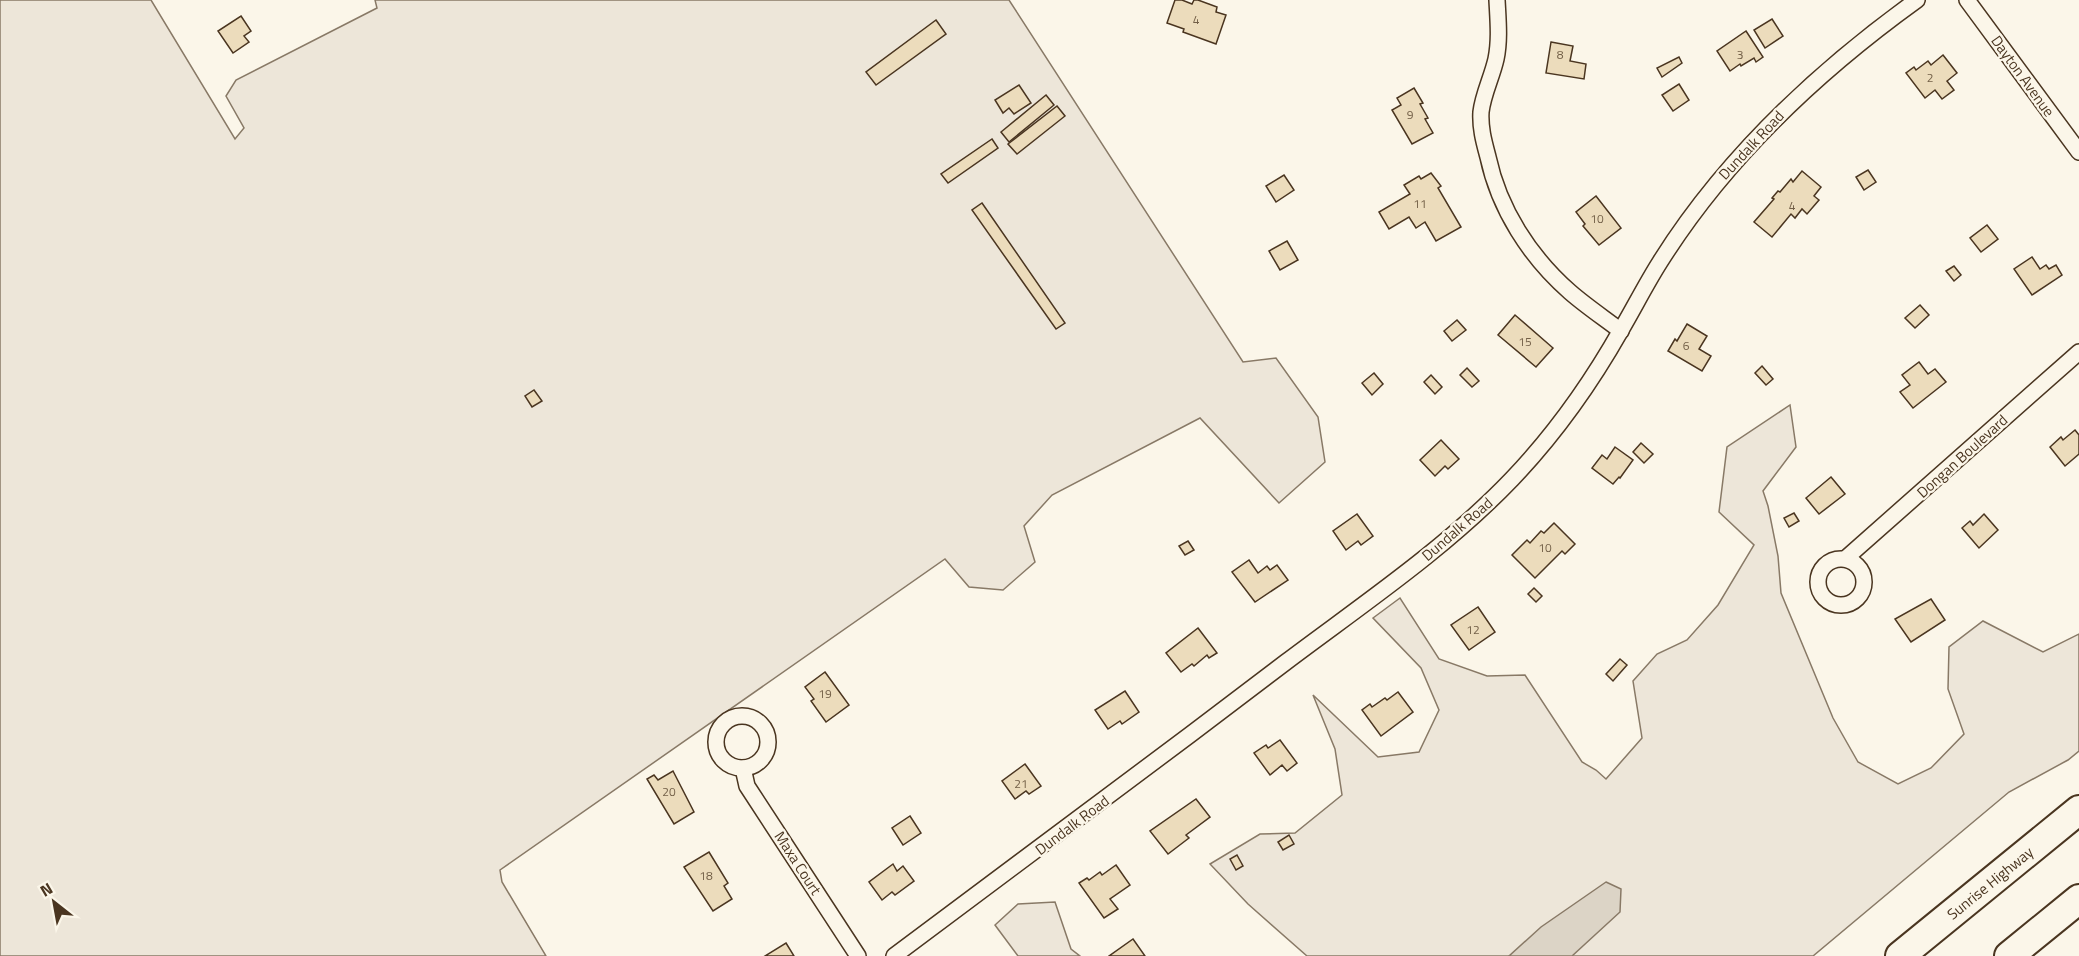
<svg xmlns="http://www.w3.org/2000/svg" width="2079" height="956" font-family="'Titillium Web',sans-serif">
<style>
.green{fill:#ede6d9;stroke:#887966;stroke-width:1.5}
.water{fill:#dcd4c6;stroke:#887966;stroke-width:1.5}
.building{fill:#ecdcbc;stroke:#4a3520;stroke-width:1.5}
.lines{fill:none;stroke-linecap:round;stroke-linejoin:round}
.minor-casing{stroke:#4a3520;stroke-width:18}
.motorway-casing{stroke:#4a3520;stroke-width:32}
.minor{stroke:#fbf6e9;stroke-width:15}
.motorway{stroke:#fbf6e9;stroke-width:28}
.labels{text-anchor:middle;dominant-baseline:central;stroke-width:4.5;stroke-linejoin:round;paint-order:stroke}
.number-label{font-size:12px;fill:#725f47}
.street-label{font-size:15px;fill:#4a3520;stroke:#fbf6e9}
</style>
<rect width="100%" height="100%" fill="#fbf6e9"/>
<!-- green -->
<g class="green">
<polygon points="0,0 151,0 235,139 244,128 226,96 236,80 377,8 375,0 1009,0 1243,362 1276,358 1318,417 1325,462 1279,503 1200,418 1052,495 1024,526 1035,562 1003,590 969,587 945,559 500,870 502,882 546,956 0,956"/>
<polygon points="1790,405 1796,447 1763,491 1768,506 1778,556 1781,593 1833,718 1858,762 1898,784 1931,768 1964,734 1948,689 1949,647 1983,621 2043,652 2079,634 2079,751 2068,760 2009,792 1813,956 1307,956 1248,904 1210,864 1260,834 1295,833 1342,795 1335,749 1313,695 1378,757 1419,752 1439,710 1421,668 1373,618 1400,598 1439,659 1487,676 1525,675 1582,762 1596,770 1606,779 1642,738 1633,681 1657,654 1687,640 1718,605 1754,545 1719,512 1727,447"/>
<polygon points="1055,902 1071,949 1080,956 1018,956 995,925 1018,904"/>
</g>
<!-- water -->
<polygon class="water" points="1606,882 1621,889 1620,912 1572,956 1509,956 1541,927"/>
<!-- building -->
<g class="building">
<polygon points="1175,0 1182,0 1192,4 1194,0 1198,0 1217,7 1216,12 1226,15 1216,44 1183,32 1184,29 1167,23"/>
<polygon points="241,16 251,31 244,36 249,42 233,53 218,31"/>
<polygon points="1772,19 1783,36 1765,48 1754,30"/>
<polygon points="936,20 946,34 876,85 866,72"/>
<polygon points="1746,31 1763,57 1756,62 1754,58 1741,66 1740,64 1730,71 1717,51"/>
<polygon points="1551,42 1573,46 1570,61 1586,64 1584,79 1546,73"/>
<polygon points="1943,55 1957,73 1947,81 1954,90 1942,99 1935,90 1925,98 1906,73 1914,67 1916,70 1928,61 1931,65"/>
<polygon points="1679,57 1682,63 1662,77 1657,68"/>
<polygon points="1679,84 1689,100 1673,111 1662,95"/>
<polygon points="1019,85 1031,103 1014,114 1009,108 1003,113 995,100"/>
<polygon points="1414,88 1423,103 1420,104 1428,118 1425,119 1433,133 1412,144 1392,110 1401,105 1397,98"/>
<polygon points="1046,95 1054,105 1009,142 1001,132"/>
<polygon points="1057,106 1065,116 1017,154 1008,144"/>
<polygon points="992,139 998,148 948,183 941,174"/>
<polygon points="1868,170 1876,182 1864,190 1856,177"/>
<polygon points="1802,171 1821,187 1814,196 1819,200 1807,214 1802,209 1795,218 1791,214 1772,237 1754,222 1774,199 1772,198 1778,191 1780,192 1791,179 1793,182"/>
<polygon points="1431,173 1441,186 1438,188 1461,227 1436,241 1425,222 1416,228 1409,217 1389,229 1379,212 1410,194 1404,185 1419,176 1421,179"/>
<polygon points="1284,175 1294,190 1276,202 1266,186"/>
<polygon points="1596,196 1621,228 1599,245 1583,226 1585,224 1576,212"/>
<polygon points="982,203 1065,323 1056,329 972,210"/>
<polygon points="1987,225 1998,239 1981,252 1970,238"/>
<polygon points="1287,241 1298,260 1280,270 1269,251"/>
<polygon points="2032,257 2040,269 2046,265 2049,269 2056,265 2062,275 2032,295 2014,269"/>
<polygon points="1954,266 1961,275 1954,281 1946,271"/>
<polygon points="1920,305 1929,315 1915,328 1905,318"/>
<polygon points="1515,315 1553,348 1536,367 1498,335"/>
<polygon points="1457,320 1466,330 1452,341 1444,331"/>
<polygon points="1687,324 1707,336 1699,349 1711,356 1702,371 1668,351 1675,339 1677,341"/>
<polygon points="1919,362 1928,374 1935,369 1946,382 1913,408 1900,392 1910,385 1902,375"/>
<polygon points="1762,366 1773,379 1766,385 1755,373"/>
<polygon points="1467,368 1479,381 1472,387 1460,375"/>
<polygon points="1374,373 1383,384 1372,395 1362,383"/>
<polygon points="1431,375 1442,387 1435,394 1424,382"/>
<polygon points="534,390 542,401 532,407 525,396"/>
<polygon points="2075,430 2079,435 2079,454 2065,466 2050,447 2061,437 2063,440"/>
<polygon points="1441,440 1459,459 1448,469 1445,466 1435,476 1420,460"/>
<polygon points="1641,443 1653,454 1644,463 1633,452"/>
<polygon points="1615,447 1633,460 1620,478 1619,477 1613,484 1592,468 1602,455 1607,459"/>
<polygon points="1831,477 1845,494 1819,514 1806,498"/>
<polygon points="1794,513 1799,521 1789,527 1784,518"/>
<polygon points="1357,514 1373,536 1361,545 1358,541 1346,550 1333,531"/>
<polygon points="1984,514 1998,530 1979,548 1962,528 1970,521 1973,525"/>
<polygon points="1554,523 1575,544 1565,554 1562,551 1535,578 1512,555 1527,540 1530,543 1541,531 1544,533"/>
<polygon points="1188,541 1194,550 1185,555 1179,546"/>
<polygon points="1249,560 1258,573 1267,566 1270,570 1277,565 1288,580 1255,602 1232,572"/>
<polygon points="1534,588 1542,596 1536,602 1528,594"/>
<polygon points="1931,599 1945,620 1911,642 1895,619"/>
<polygon points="1478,607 1495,632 1469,650 1451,625"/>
<polygon points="1198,628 1217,653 1209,658 1207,655 1194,666 1192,664 1181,672 1166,653"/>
<polygon points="1620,659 1627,665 1613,681 1606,674"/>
<polygon points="825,672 849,705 826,722 811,701 814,699 805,687"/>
<polygon points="1125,691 1139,712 1122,724 1120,721 1108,729 1095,710"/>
<polygon points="1398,692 1413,712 1381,736 1362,710 1370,704 1372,707 1385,698 1387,700"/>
<polygon points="1280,740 1297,763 1287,771 1282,765 1270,775 1254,753 1266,745 1268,748"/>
<polygon points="1025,764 1041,786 1029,794 1026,791 1015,799 1002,781"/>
<polygon points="673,771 694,812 674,824 647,779 654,775 658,780"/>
<polygon points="1196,799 1210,817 1186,835 1189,838 1168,854 1150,831"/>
<polygon points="910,816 921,833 903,845 892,828"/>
<polygon points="1289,835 1294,844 1283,850 1278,842"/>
<polygon points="709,852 728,883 724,886 732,899 713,911 684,867"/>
<polygon points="1237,855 1243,866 1236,870 1230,859"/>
<polygon points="893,864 897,871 903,866 914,881 895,895 892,892 882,900 869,882"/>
<polygon points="1116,865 1130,885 1110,899 1118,909 1104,918 1079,883 1087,878 1089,880 1100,872 1102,875"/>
<polygon points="1133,939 1145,956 1109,956"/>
<polygon points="786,943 794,956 765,956"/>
</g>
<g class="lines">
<!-- minor casing -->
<g class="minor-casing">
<g id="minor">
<path d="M1497,0C1498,20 1500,40 1496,59C1492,77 1483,94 1481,112C1480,128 1484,142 1488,157C1499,209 1530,257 1570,292C1586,306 1604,318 1621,331"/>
<polyline points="1967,0 2079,152"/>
<circle cx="1841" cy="582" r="23"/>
<polyline points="1845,559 2079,352"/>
<circle cx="742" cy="742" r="26"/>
<polyline points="743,768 747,786 858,956"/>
<path d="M894,956C1025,859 1156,761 1286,662C1363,604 1445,549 1512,479C1554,435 1591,383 1621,330C1634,308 1646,284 1660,262C1726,157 1817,72 1917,0"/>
</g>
</g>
<!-- motorway casing -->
<g class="motorway-casing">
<g id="motorway">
<polyline points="1900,956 2079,810"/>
<polyline points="2009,956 2079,899"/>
</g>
</g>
<!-- minor -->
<use href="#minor" class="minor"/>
<!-- motorway -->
<use href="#motorway" class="motorway"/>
</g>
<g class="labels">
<!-- number labels -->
<g class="number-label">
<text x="1196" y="19">4</text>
<text x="1560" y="54">8</text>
<text x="1740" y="54">3</text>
<text x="1930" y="77">2</text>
<text x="1410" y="114">9</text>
<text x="1420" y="203">11</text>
<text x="1792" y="205">4</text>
<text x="1597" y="218">10</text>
<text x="1525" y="341">15</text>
<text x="1686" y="345">6</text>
<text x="1545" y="547">10</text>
<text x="1473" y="629">12</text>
<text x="825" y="693">19</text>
<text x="1021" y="783">21</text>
<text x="669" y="791">20</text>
<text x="706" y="875">18</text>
</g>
<!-- street labels -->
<g class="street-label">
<text transform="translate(2023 76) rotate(54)">Dayton Avenue</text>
<text transform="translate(1751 145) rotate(-47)">Dundalk Road</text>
<text transform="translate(1962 456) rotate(-42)">Dongan Boulevard</text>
<text transform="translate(1457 529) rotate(-41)">Dundalk Road</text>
<text transform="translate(1072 825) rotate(-37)">Dundalk Road</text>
<text transform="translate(798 863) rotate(57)">Maxa Court</text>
<text transform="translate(1990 883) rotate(-39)">Sunrise Highway</text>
</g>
</g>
<!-- north arrow -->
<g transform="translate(54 902) rotate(329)" stroke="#fbf6e9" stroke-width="4.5" paint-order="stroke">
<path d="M0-4.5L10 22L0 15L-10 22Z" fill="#4a3520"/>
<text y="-9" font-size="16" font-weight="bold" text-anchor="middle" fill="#4a3520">N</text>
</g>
</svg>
